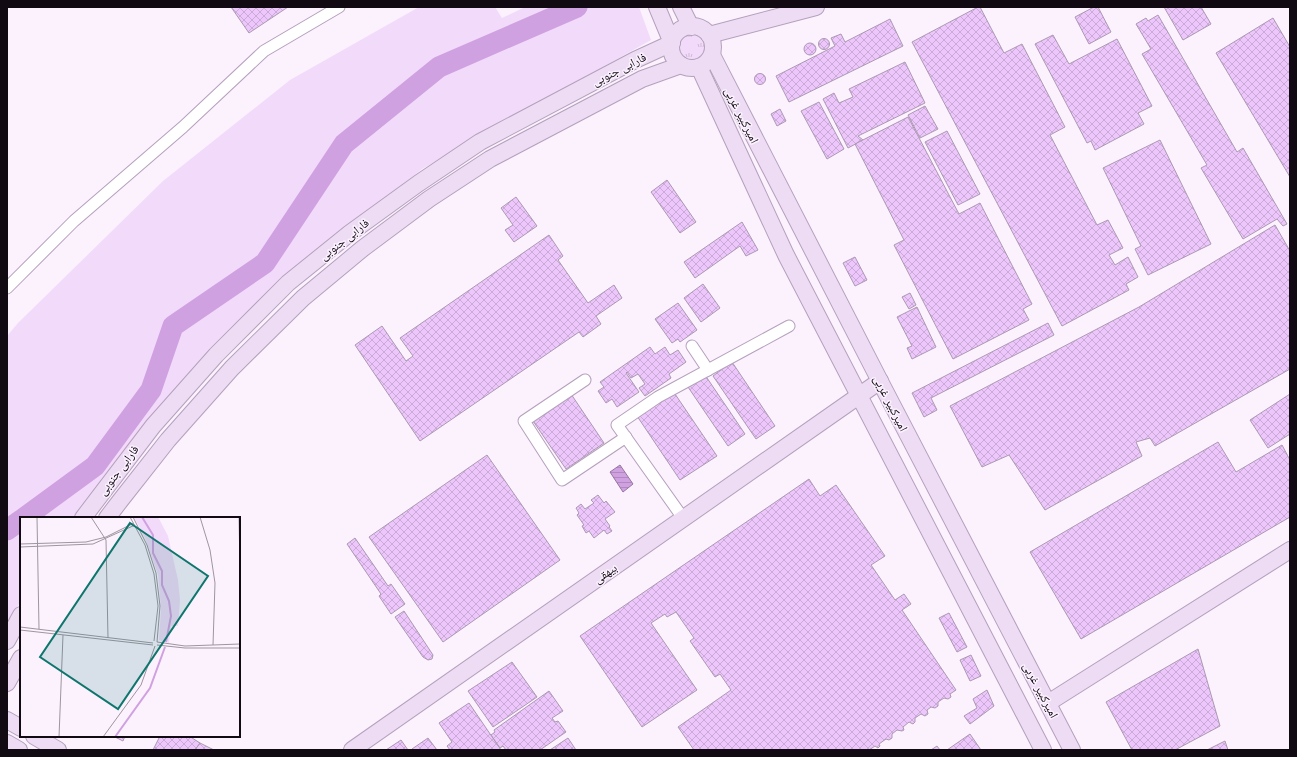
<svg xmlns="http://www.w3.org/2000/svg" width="1297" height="757" font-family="Inter,'Noto Naskh Arabic',sans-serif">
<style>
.grass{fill:url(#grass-tufts)}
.garden{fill:#f2dafb}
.water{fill:url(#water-rules);stroke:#9774a2}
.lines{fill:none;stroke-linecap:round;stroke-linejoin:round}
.river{stroke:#d0a1e0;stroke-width:21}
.building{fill:url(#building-cross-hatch);stroke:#ac98b3}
.street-casing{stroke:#b5a0bc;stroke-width:13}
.secondary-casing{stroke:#b5a0bc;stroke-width:18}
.street{stroke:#fff;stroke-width:11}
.secondary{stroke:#eedcf5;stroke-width:16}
.labels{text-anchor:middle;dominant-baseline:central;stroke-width:3;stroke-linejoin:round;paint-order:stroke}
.street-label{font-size:12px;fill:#110a13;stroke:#fbf2fe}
.inset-river{fill:none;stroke:#d0a1e0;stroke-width:2}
.inset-road{fill:none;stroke:#9d95a0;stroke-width:1}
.view{fill:#0f766e;fill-opacity:0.15;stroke:#0f766e;stroke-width:2}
.inset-edge{fill:none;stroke:#110a13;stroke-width:2}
</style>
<defs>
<pattern id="grass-tufts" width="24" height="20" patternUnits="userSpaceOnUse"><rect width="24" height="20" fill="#f2dafb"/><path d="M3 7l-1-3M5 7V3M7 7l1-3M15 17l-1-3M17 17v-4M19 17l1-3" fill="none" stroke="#cebad6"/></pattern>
<pattern id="water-rules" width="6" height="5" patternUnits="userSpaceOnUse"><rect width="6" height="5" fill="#d0a1e0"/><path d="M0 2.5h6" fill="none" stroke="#b289bf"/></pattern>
<pattern id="building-cross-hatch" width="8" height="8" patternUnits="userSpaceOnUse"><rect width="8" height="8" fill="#edc7fb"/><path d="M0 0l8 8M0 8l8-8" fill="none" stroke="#caaad6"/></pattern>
</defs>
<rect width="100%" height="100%" fill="#fbf2fe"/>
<!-- grass -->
<circle class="grass" cx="692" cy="45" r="14"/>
<!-- garden -->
<polygon class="garden" points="419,7 495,7 502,18 525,7 639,7 651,40 422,169 318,252 78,518 21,518 21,600 7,627 7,336 18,323 163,181 290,80"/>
<!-- water -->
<polygon class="water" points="620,465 633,484 623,492 610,472"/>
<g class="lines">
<!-- river -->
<g class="river">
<polyline points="24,518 95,466 151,390 173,326 265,263 344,144 439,67 577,7"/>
<polyline points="7,530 21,520"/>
</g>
</g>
<!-- building -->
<g class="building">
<polygon points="231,7 288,7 249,33"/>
<polygon points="978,7 980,7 1004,53 1022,44 1065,127 1050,135 1097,225 1108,220 1123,248 1109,255 1115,265 1128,257 1138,277 1126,284 1129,290 1062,326 912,42"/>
<polygon points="1094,7 1098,7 1111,32 1089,44 1075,17"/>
<polygon points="1164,7 1201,7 1211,24 1183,40"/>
<polygon points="1158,15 1237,152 1243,148 1287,224 1283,226 1277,219 1243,239 1201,168 1207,165 1142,54 1151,49 1136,24 1146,18 1148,21"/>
<polygon points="1273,18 1290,47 1290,177 1216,53"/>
<polygon points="890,19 903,46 789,102 776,76 835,46 831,38 841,34 845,42"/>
<polygon points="1053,35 1069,64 1117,39 1152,106 1138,113 1144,124 1095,150 1091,141 1087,143 1035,44"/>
<circle cx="824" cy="44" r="5.5"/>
<circle cx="810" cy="49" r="6"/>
<polygon points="905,62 925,103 858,136 863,140 848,148 823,99 834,93 839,103 853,97 849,89"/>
<circle cx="760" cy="79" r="5.5"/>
<polygon points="819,102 844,149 827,159 801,111"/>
<polygon points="925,106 938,129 920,138 908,115"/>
<polygon points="780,109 786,121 777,126 771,114"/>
<polygon points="908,117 959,214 980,203 1032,304 1023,309 1029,320 953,359 894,245 904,240 855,144"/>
<polygon points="947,131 980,194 958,205 925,142"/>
<polygon points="1160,140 1211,244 1148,275 1135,249 1141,246 1103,168"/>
<polygon points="667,180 696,222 680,233 651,192"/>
<polygon points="516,197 537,226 514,242 505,230 513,225 501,208"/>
<polygon points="742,222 758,250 746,256 740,246 695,278 684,262"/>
<polygon points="1275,225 1290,251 1290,369 1155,446 1150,438 1136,442 1142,456 1045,510 1009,455 982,467 950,406 1139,307"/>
<polygon points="549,235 563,256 558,260 588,303 614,285 622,298 596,316 601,324 583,337 579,332 420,441 355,345 382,326 406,361 413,356 400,338"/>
<polygon points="855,257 867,280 855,286 843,263"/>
<polygon points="703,284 720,308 701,322 684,298"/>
<polygon points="910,293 916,305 909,309 902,297"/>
<polygon points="678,303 697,330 680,342 678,339 672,343 655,319"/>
<polygon points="917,307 936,347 912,359 907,348 912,346 897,317"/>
<polygon points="1048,323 1054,335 931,398 937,410 924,417 912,393"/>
<polygon points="650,347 655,354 665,347 670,355 678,350 686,362 669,374 671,378 645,396 639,388 645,384 638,374 631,378 627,372 626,373 639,392 617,407 612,399 606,403 598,391 604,387 600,382"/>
<polygon points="732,362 775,426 756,439 713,376"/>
<polygon points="705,375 745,434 728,446 688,387"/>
<polygon points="673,391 717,456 680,480 637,416"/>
<polygon points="571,394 604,443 566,469 533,421"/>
<polygon points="1290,394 1290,434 1268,448 1250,420"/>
<polygon points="1218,442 1236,472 1282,445 1290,460 1290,517 1081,639 1030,552"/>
<polygon points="487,455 560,560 443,642 369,537"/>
<polygon points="809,479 820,496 836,485 885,556 871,565 895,600 904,594 911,604 902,610 956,690 950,694 951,697 948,699 944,698 938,702 938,706 935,708 931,707 927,710 928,714 925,716 921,714 915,718 915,722 913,724 909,722 903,727 904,730 902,731 897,730 892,734 892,738 889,740 886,739 879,744 880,746 878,748 875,746 869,750 694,750 678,727 731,690 720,674 715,677 690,641 694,638 676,612 667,617 665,614 651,623 697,690 642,727 580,636"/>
<polygon points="598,495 604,503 606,501 615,512 605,519 610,526 609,527 612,531 607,534 604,530 594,538 589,531 586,533 582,526 584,525 577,515 579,513 576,508 581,504 585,509 594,503 591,500"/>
<polygon points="355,538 388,586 391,584 405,604 391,614 379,596 381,594 347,544"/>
<polygon points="404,611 433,655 432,659 428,660 423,657 395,617"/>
<polygon points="949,613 967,647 957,652 939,618"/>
<polygon points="1198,649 1220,726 1175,750 1132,750 1106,702"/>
<polygon points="971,655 981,676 970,681 960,660"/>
<polygon points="512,662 537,697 493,727 468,691"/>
<polygon points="987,690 994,706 970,724 964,716 977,708 973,699"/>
<polygon points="549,691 563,711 552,718 555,722 558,721 566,732 540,750 506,750 503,746 500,748 491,735 495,732 494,730"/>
<polygon points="469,703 501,750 450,750 447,746 452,742 439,723"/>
<polygon points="970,734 981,750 947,750"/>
<polygon points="113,736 125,736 123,741"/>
<polygon points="160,736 189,736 200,743 195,750 153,750"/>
<polygon points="428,738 437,750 412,750 412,749"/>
<polygon points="568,738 576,750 550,750"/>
<polygon points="401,740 408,750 386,750"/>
<polygon points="1225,741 1228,750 1207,750"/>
<polygon points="200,743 214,750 195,750"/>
<polygon points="937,746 940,750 931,750"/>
</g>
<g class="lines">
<!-- street casing -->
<g class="street-casing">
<g id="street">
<polyline points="7,288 74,221 183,127 264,51 339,7"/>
<polyline points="692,346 708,370"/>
<polyline points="585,380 524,421 562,480 626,437"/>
<polyline points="683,518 617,425 658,397 789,326"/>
</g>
</g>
<!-- secondary casing -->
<g class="secondary-casing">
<g id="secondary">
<polyline points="681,7 691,27"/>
<circle cx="692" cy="47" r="21"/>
<polyline points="709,35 816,7"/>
<polyline points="712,55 884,389 1072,750"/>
<polyline points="699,67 786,255 1043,750"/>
<polyline points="83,518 153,426 216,355 288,283 350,233 419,183 480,142 635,60 672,43 657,7"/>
<polyline points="107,518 120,501 168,440 232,368 303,298 362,249 429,199 490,159 642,79 681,65"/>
<polyline points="7,641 21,615"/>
<polyline points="7,683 21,658"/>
<polyline points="1048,703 1290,550"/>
<polyline points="7,720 21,728"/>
<polyline points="34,736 58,750"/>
<polyline points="7,743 19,750"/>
<polyline points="352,750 880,381"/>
</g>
</g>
<!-- street -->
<use href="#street" class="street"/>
<!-- secondary -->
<use href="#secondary" class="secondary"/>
</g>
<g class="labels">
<!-- street labels -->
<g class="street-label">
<text transform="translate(619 69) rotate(-27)">فارابی جنوبی</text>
<text transform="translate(742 115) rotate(63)">امیرکبیر غربی</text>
<text transform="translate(344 239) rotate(-38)">فارابی جنوبی</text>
<text transform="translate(891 403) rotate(63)">امیرکبیر غربی</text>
<text transform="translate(118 470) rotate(-53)">فارابی جنوبی</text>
<text transform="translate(605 573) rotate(-35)">بیهقی</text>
<text transform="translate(1041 690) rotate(62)">امیرکبیر غربی</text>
</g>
</g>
<!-- overview -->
<g transform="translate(20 517)">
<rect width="220" height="220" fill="#fbf2fe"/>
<path d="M114,0H138L148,19L158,63L160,83L158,109H151L149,126L139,123L141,91L138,58L125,21Z" fill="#f2dafb"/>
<path class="inset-river" d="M122,0L133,18V36L142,54V68L149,84L151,99L146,125M95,220L130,171L145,130"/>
<path class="inset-road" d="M17,0L19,112M71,0L86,23L88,121M110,0L125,28L134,57L138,89L134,124M113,0L127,28L136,56L140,89L137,125L165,129L220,127M180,0L190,33L195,66L193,128M219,0L220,51M0,27L66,25L86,20L114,6M0,30L73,27L115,8M0,110L133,126M0,113L133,128M137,128L165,131H220M39,220L43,118M83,220L121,168L135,129"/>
<path class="view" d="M110,6L188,59L98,192L20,140Z"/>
<rect width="220" height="220" class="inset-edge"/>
</g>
<!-- border -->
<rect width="1297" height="757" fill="none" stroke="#110a13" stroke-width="16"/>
</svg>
